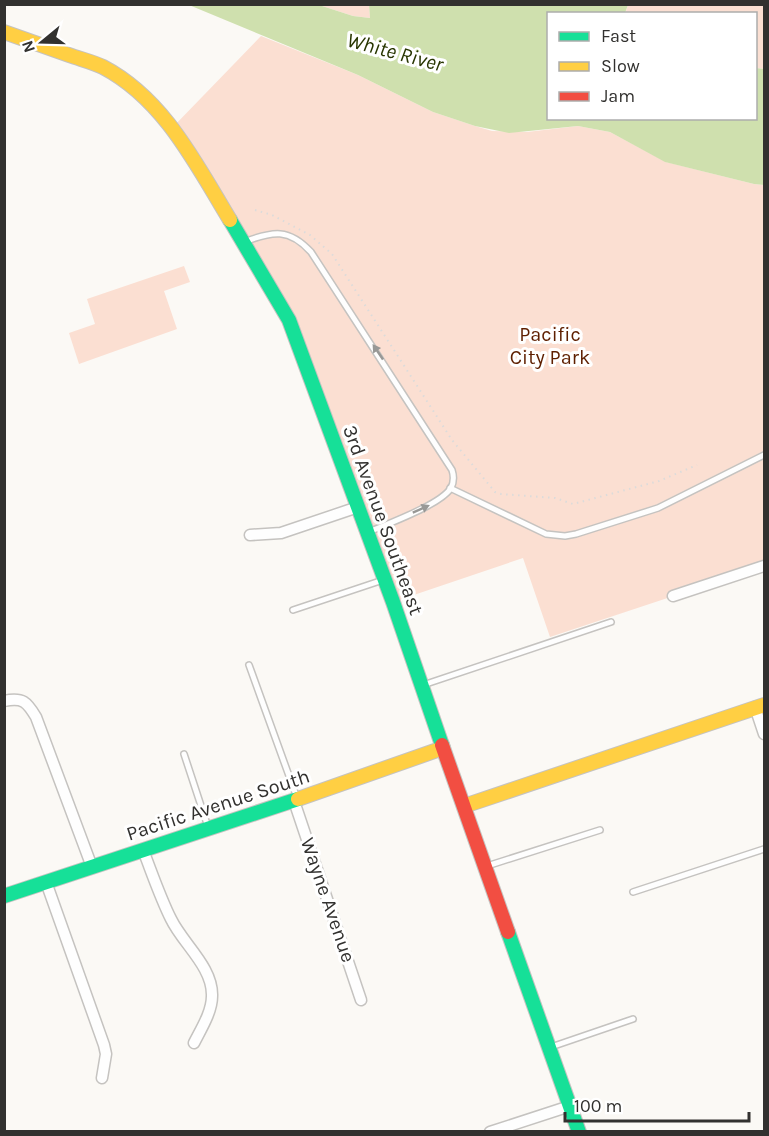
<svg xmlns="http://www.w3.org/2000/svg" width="769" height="1136" font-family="Karla,sans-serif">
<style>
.green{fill:#fbdfd2}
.water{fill:#cfe0ae}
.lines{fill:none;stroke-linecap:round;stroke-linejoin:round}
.lane-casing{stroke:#c5c3c0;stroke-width:8}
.street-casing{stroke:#c5c3c0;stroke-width:13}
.fast-casing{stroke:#c5c3c0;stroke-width:16}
.slow-casing{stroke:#c5c3c0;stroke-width:16}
.jam-casing{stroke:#c5c3c0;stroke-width:16}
.path{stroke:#dcdbda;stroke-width:2;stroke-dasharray:1.5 4.5;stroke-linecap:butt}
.lane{stroke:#fefefe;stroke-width:5}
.street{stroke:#fefefe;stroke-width:10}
.fast{stroke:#16e098;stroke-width:14}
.slow{stroke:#ffcf43;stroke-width:14}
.jam{stroke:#f24e42;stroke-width:14}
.oneway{fill:#989896}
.labels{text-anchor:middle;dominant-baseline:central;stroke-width:6;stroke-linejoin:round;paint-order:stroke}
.park-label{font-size:20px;fill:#5e1f00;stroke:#fff}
.street-label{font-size:20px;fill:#32312f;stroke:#fff}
.water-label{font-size:21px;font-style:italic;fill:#283601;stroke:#fff}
</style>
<rect width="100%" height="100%" fill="#fbf9f5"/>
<!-- green -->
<g class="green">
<polygon points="319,5 369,5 370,18 353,16"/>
<polygon points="628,5 764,5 764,69 756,68 756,14 625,14"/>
<polygon points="261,36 358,75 433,112 475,126 492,131 527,132 578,126 610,132 666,162 754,184 764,185 764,566 550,637 523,558 393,602 289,320 172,128"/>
<polygon points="184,266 190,282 164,291 177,329 79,364 69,333 95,324 87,299"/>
</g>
<!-- water -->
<polygon class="water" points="189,5 319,5 353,16 370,18 369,5 628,5 625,13 548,14 548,118 756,118 756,68 764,69 764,185 754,184 665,162 610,132 578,126 509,133 475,126 433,112 358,75"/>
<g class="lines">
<!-- lane casing -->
<g class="lane-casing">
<g id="lane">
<path d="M244,242C273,231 289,228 311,252L452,470C454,476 454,482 451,488C440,505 389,523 369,532"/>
<polyline points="450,488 546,534 565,536 576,534 658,508 764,455"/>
<polyline points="293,610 383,580"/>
<polyline points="249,665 297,798"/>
<polyline points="423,685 611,622"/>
<polyline points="184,754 208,827"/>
<polyline points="487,866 600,830"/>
<polyline points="633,892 764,849"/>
<polyline points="551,1047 633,1019"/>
</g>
</g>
<!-- street casing -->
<g class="street-casing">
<g id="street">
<polyline points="250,535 281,533 358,507"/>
<polyline points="673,596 764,566"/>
<path d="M4,701C23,697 27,702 36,717L92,867"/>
<polyline points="755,707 764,734"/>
<polyline points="294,801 361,1000"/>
<path d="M143,850C152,873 160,897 171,919C183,944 213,967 212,996C212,1012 201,1029 194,1043"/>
<polyline points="46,882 104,1045 106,1054 102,1078"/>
<polyline points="490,1132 570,1106"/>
</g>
</g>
<!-- fast casing -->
<g class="fast-casing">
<g id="fast">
<polyline points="230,220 289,320 393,602 442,745"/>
<polyline points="4,896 298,799"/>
<polyline points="508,932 579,1132"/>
</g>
</g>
<!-- slow casing -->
<g class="slow-casing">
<g id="slow">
<path d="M4,32C26,40 47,47 69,55C80,59 93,62 103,67C164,99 196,164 230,220"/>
<polyline points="298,799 443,748"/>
<polyline points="464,806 764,705"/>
</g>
</g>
<!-- jam casing -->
<g class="jam-casing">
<polyline id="jam" points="442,745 508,932"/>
</g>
<!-- path -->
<polyline class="path" points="255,210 272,215 310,235 332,254 452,440 495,492 501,494 555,498 573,504 659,481 697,465"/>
<!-- lane -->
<use href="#lane" class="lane"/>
<!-- street -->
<use href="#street" class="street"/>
<!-- fast -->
<use href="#fast" class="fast"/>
<!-- slow -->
<use href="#slow" class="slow"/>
<!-- jam -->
<use href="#jam" class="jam"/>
</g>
<!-- one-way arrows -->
<defs><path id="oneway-solid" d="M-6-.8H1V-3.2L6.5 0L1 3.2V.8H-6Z" transform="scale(1.5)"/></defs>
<g class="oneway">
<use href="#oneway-solid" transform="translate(378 352) rotate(-124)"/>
<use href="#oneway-solid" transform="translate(421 509) rotate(-24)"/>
</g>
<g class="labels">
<!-- park labels -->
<g class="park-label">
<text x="550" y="334">Pacific<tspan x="550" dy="23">City Park</tspan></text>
</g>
<!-- street labels -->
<g class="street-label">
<text transform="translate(383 520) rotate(70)">3rd Avenue Southeast</text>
<text transform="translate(218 805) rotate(-18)">Pacific Avenue South</text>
<text transform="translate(328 900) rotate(71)">Wayne Avenue</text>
</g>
<!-- water labels -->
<g class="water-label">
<text transform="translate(395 52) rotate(15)">White River</text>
</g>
</g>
<!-- border -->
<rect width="769" height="1136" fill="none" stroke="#32312f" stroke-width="12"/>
<!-- legend -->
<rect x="547" y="12" width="210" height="108" fill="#ffffff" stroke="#adadac" stroke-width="1.5"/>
<rect x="559" y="32" width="30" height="9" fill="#16e098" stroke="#adadac" stroke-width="1.5"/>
<text x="601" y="42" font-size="18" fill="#32312f">Fast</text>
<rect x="559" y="62" width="30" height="9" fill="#ffcf43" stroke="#adadac" stroke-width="1.5"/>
<text x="601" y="72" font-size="18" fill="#32312f">Slow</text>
<rect x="559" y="92" width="30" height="9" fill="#f24e42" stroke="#adadac" stroke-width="1.5"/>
<text x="601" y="102" font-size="18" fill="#32312f">Jam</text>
<!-- north arrow -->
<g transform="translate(42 42) rotate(251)" stroke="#ffffff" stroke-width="4.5" paint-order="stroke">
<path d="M0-4.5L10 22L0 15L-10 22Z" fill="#32312f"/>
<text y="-9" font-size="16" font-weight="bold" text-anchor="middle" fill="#32312f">N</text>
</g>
<!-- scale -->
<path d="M565 1112v9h184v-9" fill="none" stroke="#32312f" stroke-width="3"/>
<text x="574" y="1112" font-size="18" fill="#32312f" stroke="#ffffff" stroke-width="4.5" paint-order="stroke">100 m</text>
</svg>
